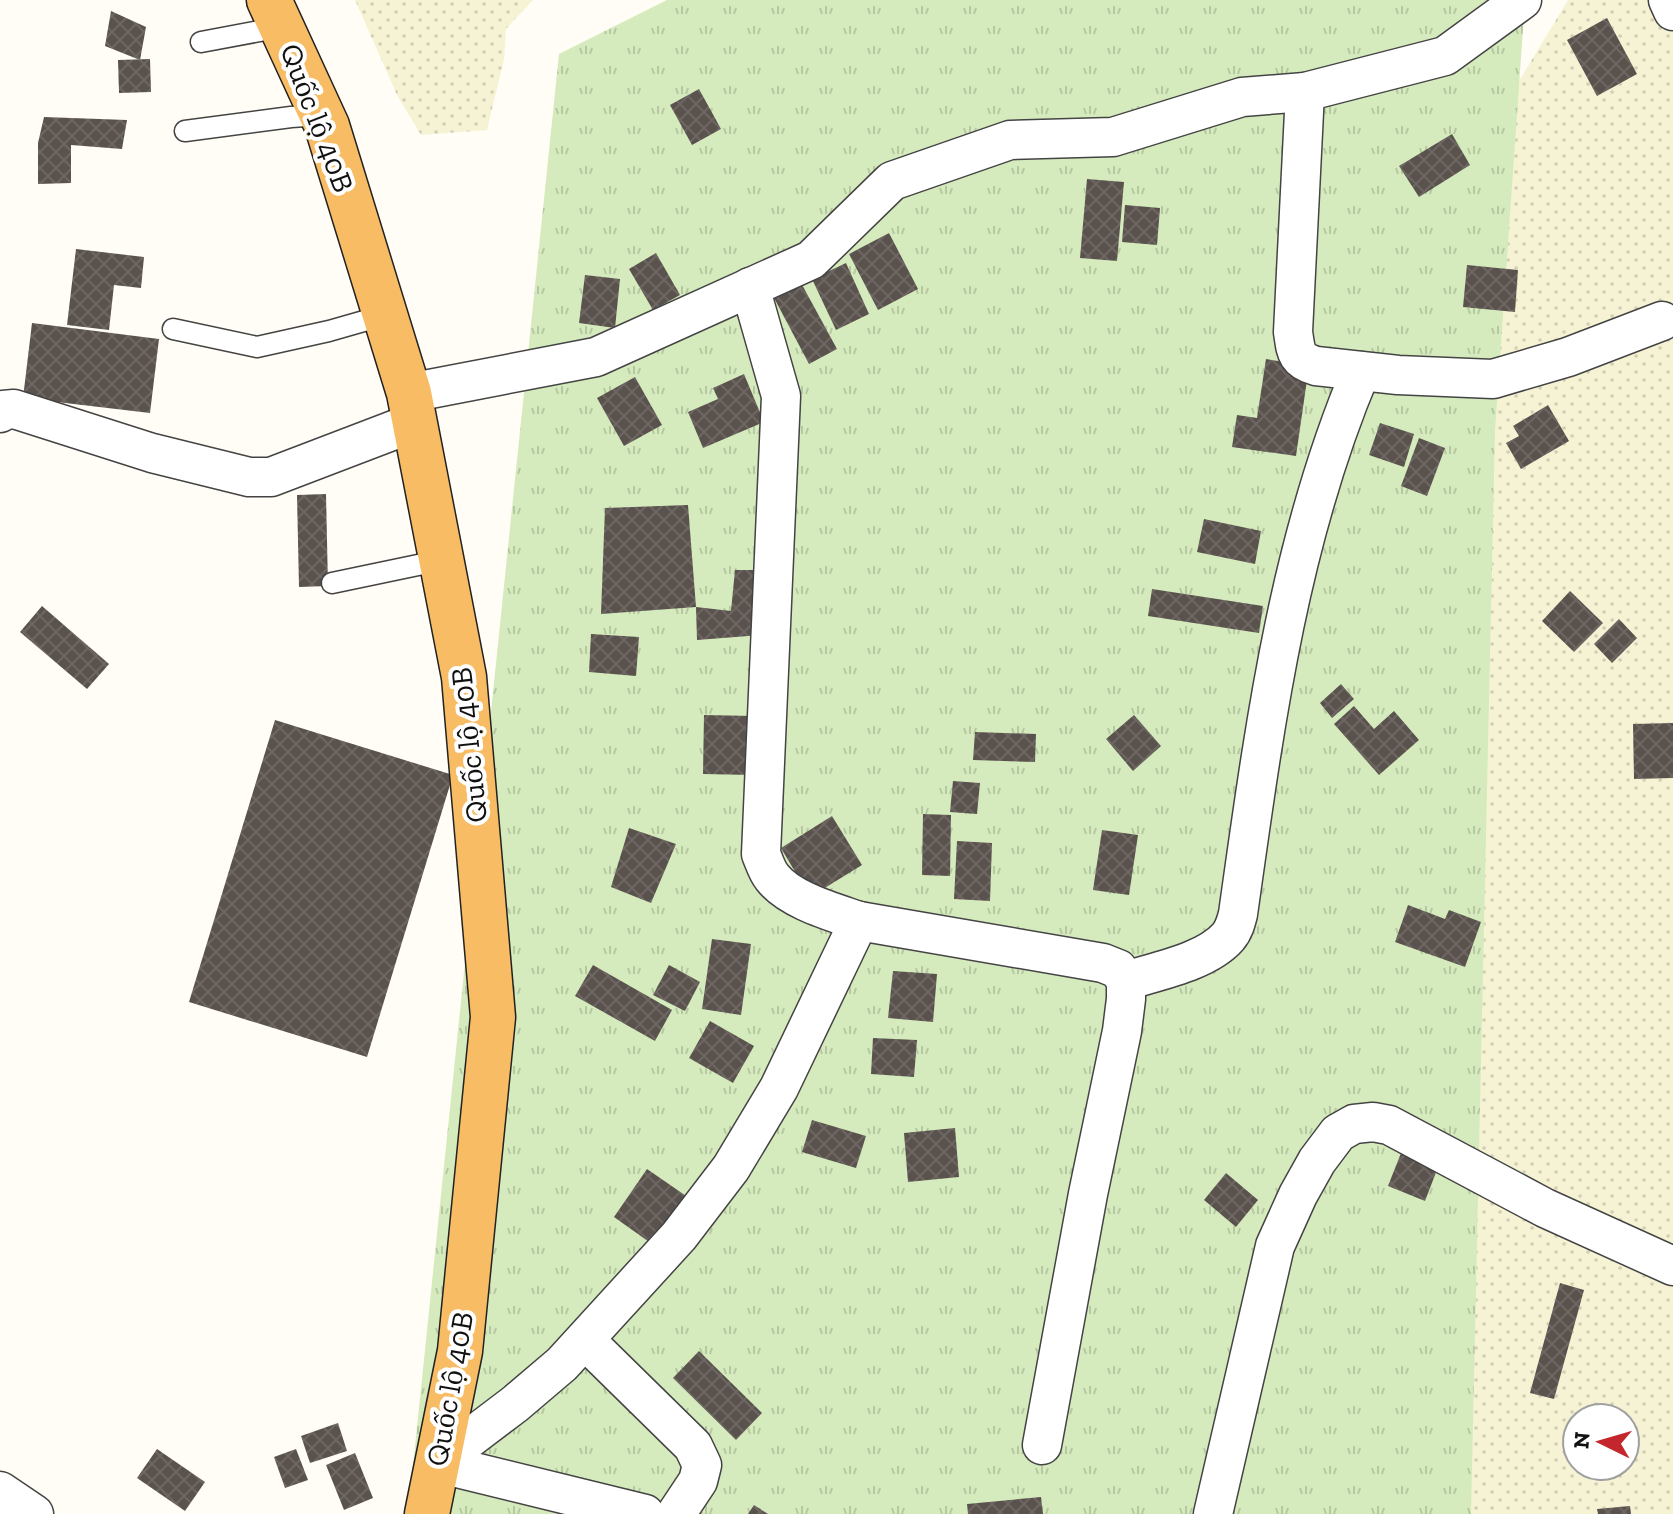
<svg xmlns="http://www.w3.org/2000/svg" width="1673" height="1514" font-family="'Zilla Slab',serif">
<style>
.farmland{fill:url(#farmland-dots);fill-rule:evenodd}
.grass{fill:url(#grass-tufts)}
.building{fill:url(#building-cross-hatch)}
.lines{fill:none;stroke-linecap:round;stroke-linejoin:round}
.service-casing{stroke:#444;stroke-width:23}
.minor-casing{stroke:#444;stroke-width:41}
.trunk-casing{stroke:#222;stroke-width:47}
.service{stroke:#fff;stroke-width:20}
.minor{stroke:#fff;stroke-width:38}
.trunk{stroke:#f7bc64;stroke-width:44}
.labels{text-anchor:middle;dominant-baseline:central;stroke-width:8;stroke-linejoin:round;paint-order:stroke}
.street-label{font-size:30px;fill:#111;stroke:#fff}
</style>
<defs>
<pattern id="farmland-dots" width="8" height="8" patternUnits="userSpaceOnUse" patternTransform="scale(2)"><rect width="8" height="8" fill="#f6f3d4"/><path d="M2 2h.1M6 6h.1" fill="none" stroke="#d2cfb5" stroke-width="1.8" stroke-linecap="round"/></pattern>
<pattern id="grass-tufts" width="24" height="20" patternUnits="userSpaceOnUse" patternTransform="scale(2)"><rect width="24" height="20" fill="#d5ebbd"/><path d="M3 7l-1-3M5 7V3M7 7l1-3M15 17l-1-3M17 17v-4M19 17l1-3" fill="none" stroke="#b6c8a1"/></pattern>
<pattern id="building-cross-hatch" width="8" height="8" patternUnits="userSpaceOnUse" patternTransform="scale(2)"><rect width="8" height="8" fill="#5a524d"/><path d="M0 0l8 8M0 8l8-8" fill="none" stroke="#6d6662"/></pattern>
</defs>
<rect width="100%" height="100%" fill="#fffdf5"/>
<!-- farmland -->
<g class="farmland">
<polygon points="355,0 533,0 506,29 504,59 487,130 421,135 397,95"/>
<path d="M1568,0H1673V1514H1087L1481,144ZM1577,1418H1625V1466H1577Z"/>
</g>
<!-- grass -->
<polygon class="grass" points="667,0 1525,0 1495,430 1471,1514 408,1514 559,54"/>
<!-- building -->
<g class="building">
<polygon points="111,11 146,27 140,60 105,46"/>
<polygon points="1607,18 1637,74 1597,96 1567,40"/>
<polygon points="150,59 151,92 119,93 118,60"/>
<polygon points="699,89 721,129 692,145 670,105"/>
<polygon points="44,117 127,120 122,149 71,145 71,183 38,184 38,143"/>
<polygon points="1452,134 1470,165 1419,197 1399,166"/>
<polygon points="1087,179 1124,182 1117,261 1080,258"/>
<polygon points="1125,205 1160,208 1157,245 1122,242"/>
<polygon points="889,233 918,289 878,310 849,254"/>
<polygon points="76,249 144,257 141,288 114,285 109,330 67,325"/>
<polygon points="656,253 680,295 653,310 629,269"/>
<polygon points="846,263 869,314 836,330 812,279"/>
<polygon points="1467,265 1518,270 1515,312 1463,307"/>
<polygon points="585,275 620,279 615,328 579,323"/>
<polygon points="800,281 837,349 809,364 773,296"/>
<polygon points="32,323 159,339 150,413 23,398"/>
<polygon points="1266,359 1309,366 1296,456 1232,447 1237,415 1257,418"/>
<polygon points="744,374 764,422 703,448 688,412 718,399 713,388"/>
<polygon points="635,377 662,425 624,446 597,398"/>
<polygon points="1548,405 1569,441 1521,469 1506,443 1519,436 1513,426"/>
<polygon points="1380,423 1414,434 1404,467 1369,455"/>
<polygon points="1419,438 1445,448 1427,496 1401,486"/>
<polygon points="326,494 328,586 299,587 297,495"/>
<polygon points="688,505 696,607 601,614 605,508"/>
<polygon points="1204,519 1261,531 1255,564 1197,552"/>
<polygon points="735,570 760,570 761,635 697,640 696,607 731,611"/>
<polygon points="1152,589 1263,606 1259,633 1148,616"/>
<polygon points="1570,591 1603,623 1574,652 1542,621"/>
<polygon points="42,606 109,664 87,689 20,632"/>
<polygon points="1619,619 1637,638 1612,663 1594,644"/>
<polygon points="591,634 639,637 636,676 589,672"/>
<polygon points="1341,684 1354,699 1332,718 1320,703"/>
<polygon points="1354,706 1374,729 1394,711 1419,740 1379,775 1334,724"/>
<polygon points="704,715 754,716 753,775 703,774"/>
<polygon points="1134,715 1161,746 1133,771 1106,739"/>
<polygon points="275,720 453,775 367,1057 189,1002"/>
<polygon points="1673,723 1673,778 1634,779 1633,724"/>
<polygon points="975,732 1036,734 1035,762 973,760"/>
<polygon points="953,781 980,783 977,814 950,812"/>
<polygon points="923,814 951,815 950,876 922,875"/>
<polygon points="832,816 862,865 810,897 781,848"/>
<polygon points="629,828 676,844 651,903 611,887"/>
<polygon points="1102,830 1138,835 1129,895 1093,890"/>
<polygon points="957,841 992,843 990,901 954,899"/>
<polygon points="1408,905 1445,919 1449,910 1481,922 1465,967 1395,942"/>
<polygon points="712,939 751,944 741,1015 702,1009"/>
<polygon points="593,965 672,1010 655,1041 575,996"/>
<polygon points="669,965 700,982 685,1011 653,995"/>
<polygon points="893,971 937,974 933,1022 888,1018"/>
<polygon points="710,1021 754,1046 733,1083 689,1058"/>
<polygon points="873,1038 917,1040 914,1077 871,1074"/>
<polygon points="812,1120 866,1136 856,1168 802,1152"/>
<polygon points="955,1128 959,1177 908,1182 904,1133"/>
<polygon points="1403,1148 1440,1162 1425,1201 1388,1186"/>
<polygon points="647,1169 692,1200 659,1249 614,1217"/>
<polygon points="1226,1173 1258,1200 1236,1227 1204,1200"/>
<polygon points="1560,1283 1584,1290 1554,1399 1530,1393"/>
<polygon points="699,1351 762,1413 736,1440 673,1378"/>
<polygon points="338,1423 347,1451 310,1463 301,1436"/>
<polygon points="157,1449 205,1482 185,1511 137,1478"/>
<polygon points="296,1449 308,1480 285,1488 274,1457"/>
<polygon points="355,1453 373,1498 344,1510 326,1465"/>
<polygon points="1041,1497 1043,1514 968,1514 967,1504"/>
<polygon points="754,1505 768,1514 748,1514"/>
<polygon points="1630,1506 1631,1514 1598,1514 1597,1509"/>
</g>
<g class="lines">
<!-- service casing -->
<g class="service-casing">
<g id="service">
<polyline points="201,42 281,27"/>
<polyline points="185,131 291,117 322,115"/>
<polyline points="173,329 257,347 329,331 385,315"/>
<polyline points="332,583 442,560"/>
</g>
</g>
<!-- minor casing -->
<g class="minor-casing">
<g id="minor">
<polyline points="1668,0 1673,11"/>
<path d="M1305,92L1293,332C1296,351 1295,360 1316,366L1398,375L1493,379L1568,357L1662,321"/>
<path d="M750,287L781,396L761,854C764,861 767,871 772,877C789,900 833,912 859,921L1103,963L1118,969L1126,981V999L1122,1031L1088,1194L1042,1445"/>
<polyline points="409,393 596,357 811,260 892,181 1010,140 1113,137 1242,97 1305,92 1445,56 1522,0"/>
<polyline points="0,413 3,410 14,409 152,453 249,477 271,477 415,422"/>
<path d="M1126,981C1157,971 1206,962 1228,937C1234,930 1236,922 1238,914C1264,730 1288,543 1361,371"/>
<polyline points="585,1340 693,1446 702,1465 698,1481 676,1514"/>
<polyline points="437,1463 515,1404 562,1364 679,1236 731,1168 779,1088 859,921"/>
<polyline points="437,1463 645,1514"/>
<polyline points="0,1491 34,1514"/>
<polyline points="1213,1514 1275,1246 1298,1195 1317,1161 1338,1133 1354,1124 1373,1122 1389,1125 1545,1208 1673,1266"/>
</g>
</g>
<!-- trunk casing -->
<g class="trunk-casing">
<polyline id="trunk" points="269,0 327,126 409,393 464,677 493,1017 460,1351 427,1514"/>
</g>
<!-- service -->
<use href="#service" class="service"/>
<!-- minor -->
<use href="#minor" class="minor"/>
<!-- trunk -->
<use href="#trunk" class="trunk"/>
</g>
<g class="labels">
<!-- street labels -->
<g class="street-label">
<text transform="translate(317 118) rotate(69)">Quốc lộ 40B</text>
<text transform="translate(469 745) rotate(-96)">Quốc lộ 40B</text>
<text transform="translate(450 1389) rotate(-80)">Quốc lộ 40B</text>
</g>
</g>
<!-- north arrow -->
<g transform="translate(1601 1442) rotate(275)"><circle r="38" fill="#ffffff" stroke="#a0a0a0" stroke-width="2"/>
<path d="M0-6L14 30L0 20L-14 30Z" fill="#c4262e"/>
<text y="-12" font-size="22" font-weight="bold" text-anchor="middle" fill="#111111">N</text>
</g>
</svg>
